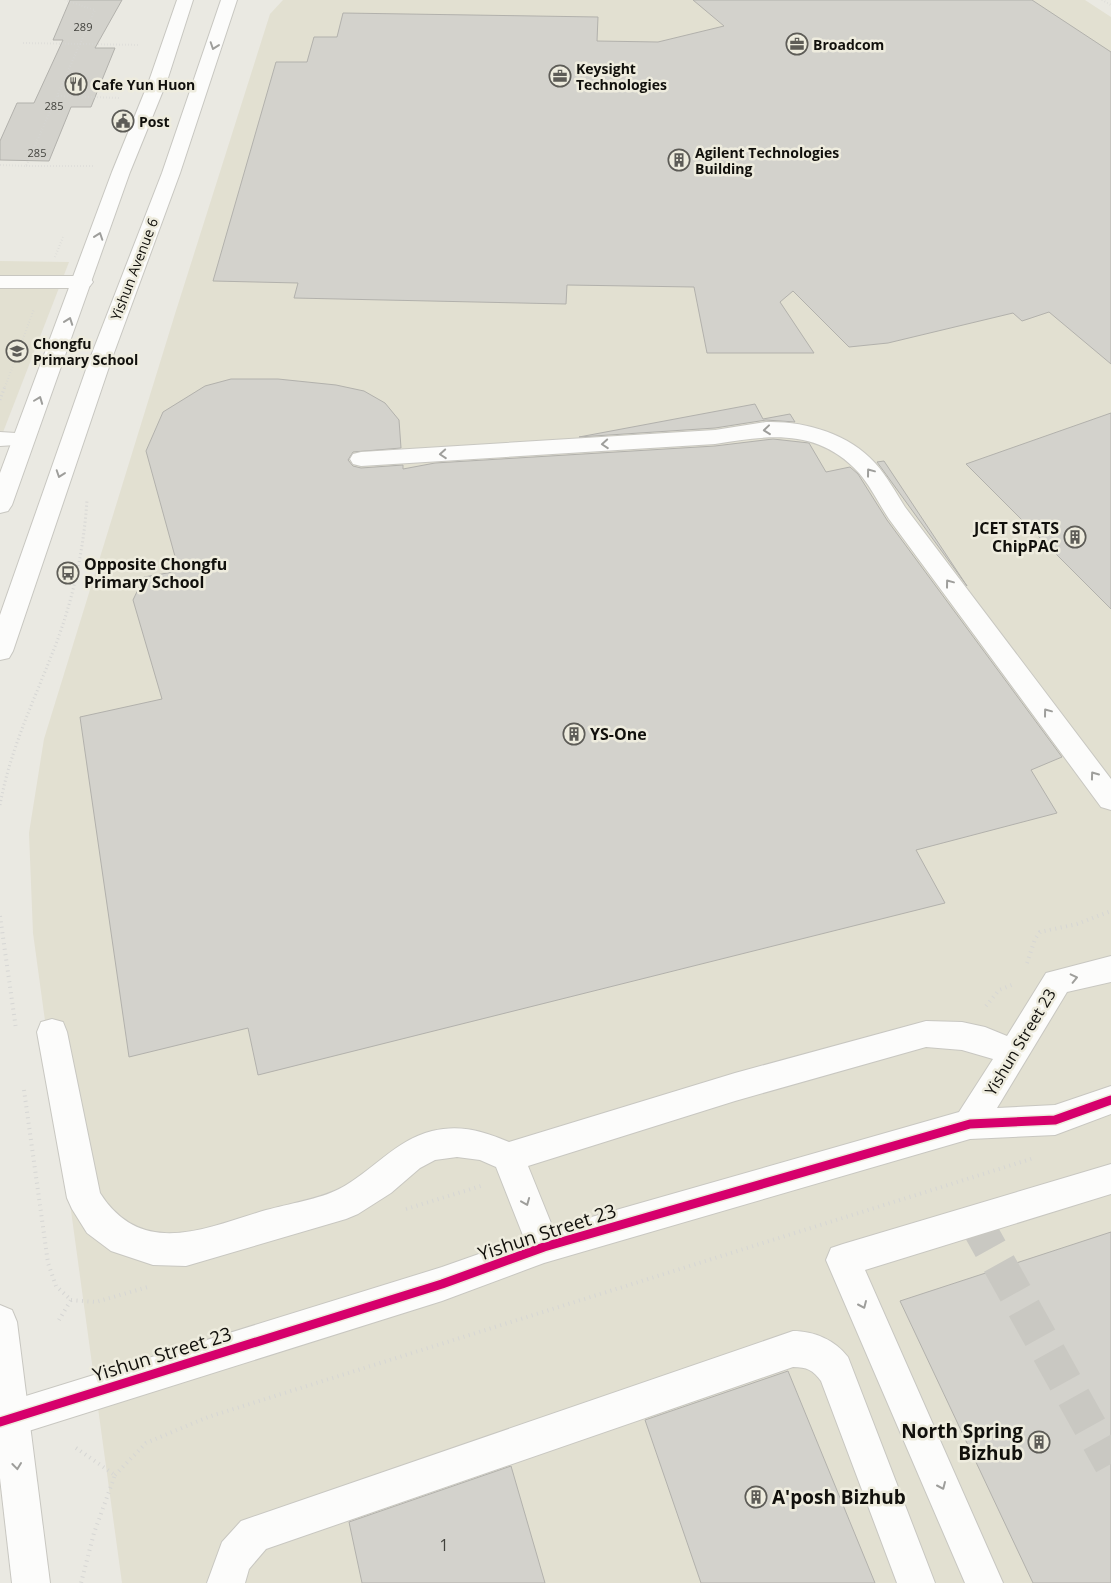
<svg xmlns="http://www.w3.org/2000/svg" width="1111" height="1583" font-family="'Open Sans',sans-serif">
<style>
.built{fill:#e2e0d1}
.building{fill:#d3d2cc;stroke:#b2b1ac}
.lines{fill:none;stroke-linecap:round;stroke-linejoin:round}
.minor-tunnel{stroke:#c9c8c2;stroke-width:34;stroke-dasharray:34 17;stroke-linecap:butt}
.minor-casing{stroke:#c8c7c1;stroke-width:2}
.major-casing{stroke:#c8c7c1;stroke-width:2}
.path-far2{stroke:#d6d6d4;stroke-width:2;stroke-dasharray:0.5 2.5;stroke-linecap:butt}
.path-far1{stroke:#d6d6d4;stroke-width:3;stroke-dasharray:1 3;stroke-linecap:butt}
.path{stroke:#d6d6d4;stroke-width:4;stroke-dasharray:1 4.5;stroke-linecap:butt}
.minor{fill:#fcfcfb;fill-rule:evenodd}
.major{fill:#fcfcfb;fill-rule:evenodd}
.cycleway-casing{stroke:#eeecde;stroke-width:12}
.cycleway{stroke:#d6006c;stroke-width:9}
.oneway{stroke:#9e9e9b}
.labels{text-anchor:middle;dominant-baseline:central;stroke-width:5;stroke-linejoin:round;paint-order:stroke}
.far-number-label{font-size:11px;fill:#42423d}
.far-poi-label{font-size:14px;font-weight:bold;fill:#11100c;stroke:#eeecde;text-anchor:start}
.far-street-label{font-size:14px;fill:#11100c;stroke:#eeecde}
.poi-label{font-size:16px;font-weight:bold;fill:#11100c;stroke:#eeecde;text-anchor:start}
.street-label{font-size:16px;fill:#11100c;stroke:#eeecde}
.near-number-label{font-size:16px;fill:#42423d}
.near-street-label{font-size:19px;fill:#11100c;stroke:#eeecde}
.near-poi-label{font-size:19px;font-weight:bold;fill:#11100c;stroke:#eeecde;text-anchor:end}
</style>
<rect width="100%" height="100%" fill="#eae9e2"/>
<!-- built -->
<g class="built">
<polygon points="283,0 1085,0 1111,17 1111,1583 122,1583 33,933 29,833 44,739 175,314 270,14"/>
<polygon points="0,261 69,262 0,440"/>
</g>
<!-- building -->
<g class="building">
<polygon points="70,0 122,0 95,48 115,48 91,107 71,107 49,161 0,160 0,141 17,103 34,103 63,40 53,40"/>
<polygon points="693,0 1032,0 1111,52 1111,364 1049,312 1022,321 1013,313 888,343 849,347 793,291 780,302 814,353 707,353 694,287 567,285 566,304 294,298 298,283 213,281 276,62 307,62 314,37 337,37 343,13 598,17 597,41 658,42 724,26"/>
<polygon points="231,379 278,379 336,385 364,391 385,403 399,420 401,448 353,452 348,460 353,466 361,468 403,465 403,469 435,463 715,446 773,439 809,443 826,472 850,467 858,474 887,520 1062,757 1031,770 1057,813 916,850 945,903 258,1075 248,1028 129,1057 80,717 162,699 133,600 144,577 179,571 146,451 163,412 205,386"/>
<polygon points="755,404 763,419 790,414 795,422 766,420 715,428 579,437"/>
<polygon points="1111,413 1111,609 966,464"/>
<polygon points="884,461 967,586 877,462"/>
<polygon points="1111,1232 1111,1583 1033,1583 900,1301"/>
<polygon points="788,1371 875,1583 701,1583 645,1420"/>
<polygon points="511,1466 545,1583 362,1583 349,1522"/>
</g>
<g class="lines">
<!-- minor-tunnel -->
<polyline class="minor-tunnel" points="974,1219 1111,1464"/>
<!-- minor casing -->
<g class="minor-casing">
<g id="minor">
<polygon points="0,276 83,276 90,278 93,282 90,286 83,288 0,288"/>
<path d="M766,422C805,421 848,433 875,463C887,476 896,493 905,507L1111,779V810L1101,807L889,519C879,504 871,487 859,473C818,428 769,435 715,444L361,466L353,464L350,459L353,454L361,452L715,430Z"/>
<polygon points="0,432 32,434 35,439 32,444 0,446"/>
<path d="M1111,956V982L1067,992L997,1108L1055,1105L1111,1086V1114L1055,1135L970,1139L544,1263L442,1301L0,1440V1404L442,1267L524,1238L496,1167L480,1160L457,1157L435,1160L420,1168L391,1193L358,1214L346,1219L186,1266L153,1265L111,1251L87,1233L72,1209L67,1198L37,1032L41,1022L52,1019L63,1022L67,1032L100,1193C142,1259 206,1228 266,1210C288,1204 320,1199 339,1189C372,1172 395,1140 432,1131C460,1124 483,1131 509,1142L735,1073L926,1021L962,1022L985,1027L1007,1036L1046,973ZM926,1047L962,1050L993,1059L959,1112L553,1228L528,1166L735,1101Z"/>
<polygon points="1111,1164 1111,1194 865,1270 1003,1583 965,1583 826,1260 831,1248 843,1244"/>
<path d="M793,1331C814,1331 835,1340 848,1357L935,1583H897L821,1381C813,1370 807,1367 793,1367L266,1549L249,1569L245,1583H207L222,1542L241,1521Z"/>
</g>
</g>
<!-- major casing -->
<g class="major-casing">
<g id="major">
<polygon points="177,0 193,0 167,81 130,172 12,505 8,511 0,513 0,473 112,172 149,81"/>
<polygon points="221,0 237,0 180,173 111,361 13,651 9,658 0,660 0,615 89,361 162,173"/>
<polygon points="0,1305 12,1310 17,1322 50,1583 12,1583 0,1478"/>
</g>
</g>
<!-- path-far2 -->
<g class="path-far2">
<polyline points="1102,0 1111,5"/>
<polyline points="23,43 139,45"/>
<polyline points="58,96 120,98"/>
<polyline points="0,165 26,166 95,10 65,0"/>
<polyline points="26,166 93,166"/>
<polyline points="55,257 63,237"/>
<polyline points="5,387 34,309"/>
</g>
<!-- path-far1 -->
<g class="path-far1">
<polyline points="0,400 5,386"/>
<path d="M0,805C11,744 39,691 60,633C75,590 84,546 87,500"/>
</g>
<!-- path -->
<g class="path">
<polyline points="0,916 16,1029"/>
<polyline points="1027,963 1035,939 1040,932 1077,924 1111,911"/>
<polyline points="986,1006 999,990 1014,984"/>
<polyline points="24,1090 48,1263 56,1286 71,1300 59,1320"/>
<polyline points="406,1209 481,1186"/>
<polyline points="71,1300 96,1302 151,1286"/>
<polyline points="76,1448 115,1475 94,1533 81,1583"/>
<polyline points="115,1475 146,1443 208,1417 1034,1158"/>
</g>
<!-- minor -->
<use href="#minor" class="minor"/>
<!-- major -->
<use href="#major" class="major"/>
<!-- cycleway casing -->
<g class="cycleway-casing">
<polyline id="cycleway" points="0,1422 442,1284 544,1247 970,1124 1055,1120 1111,1100"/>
</g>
<!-- cycleway -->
<use href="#cycleway" class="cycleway"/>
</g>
<!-- one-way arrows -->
<defs><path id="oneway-chevron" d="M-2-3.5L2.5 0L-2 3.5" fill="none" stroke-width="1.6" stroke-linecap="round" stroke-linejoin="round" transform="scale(1.25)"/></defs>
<g class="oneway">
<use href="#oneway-chevron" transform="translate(214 46) rotate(109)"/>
<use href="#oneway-chevron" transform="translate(99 236) rotate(-71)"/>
<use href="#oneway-chevron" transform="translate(69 321) rotate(-70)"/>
<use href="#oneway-chevron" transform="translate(39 400) rotate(-69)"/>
<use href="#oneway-chevron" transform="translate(767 430) rotate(174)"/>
<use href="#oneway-chevron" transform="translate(605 444) rotate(176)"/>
<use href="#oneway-chevron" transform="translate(443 454) rotate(176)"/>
<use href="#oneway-chevron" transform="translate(870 472) rotate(-127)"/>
<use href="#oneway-chevron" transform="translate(60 474) rotate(109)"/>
<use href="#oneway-chevron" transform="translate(949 583) rotate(-127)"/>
<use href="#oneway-chevron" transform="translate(1047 712) rotate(-127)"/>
<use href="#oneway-chevron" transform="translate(1094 775) rotate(-126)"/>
<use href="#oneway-chevron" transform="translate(1074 978) rotate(-13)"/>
<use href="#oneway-chevron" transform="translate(526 1202) rotate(68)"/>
<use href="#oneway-chevron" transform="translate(863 1305) rotate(66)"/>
<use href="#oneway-chevron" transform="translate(17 1466) rotate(83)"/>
<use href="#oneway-chevron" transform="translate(942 1486) rotate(66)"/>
</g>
<!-- icons -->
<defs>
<g id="office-ring" transform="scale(1.125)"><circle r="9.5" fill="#eeecde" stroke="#5d5c57" stroke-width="1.5"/><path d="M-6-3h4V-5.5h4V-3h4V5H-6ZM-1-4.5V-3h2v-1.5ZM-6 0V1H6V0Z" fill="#5d5c57"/></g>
<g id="restaurant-ring" transform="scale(1.125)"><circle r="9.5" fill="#eeecde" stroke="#5d5c57" stroke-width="1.5"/><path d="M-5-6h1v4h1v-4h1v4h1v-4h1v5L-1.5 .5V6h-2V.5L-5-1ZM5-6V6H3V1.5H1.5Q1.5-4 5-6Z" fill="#5d5c57"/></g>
<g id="civic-ring" transform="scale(1.125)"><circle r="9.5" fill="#eeecde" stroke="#5d5c57" stroke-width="1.5"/><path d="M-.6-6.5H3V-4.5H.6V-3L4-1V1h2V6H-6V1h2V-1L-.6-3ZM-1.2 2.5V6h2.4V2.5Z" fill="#5d5c57"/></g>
<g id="building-ring" transform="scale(1.125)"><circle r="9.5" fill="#eeecde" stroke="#5d5c57" stroke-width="1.5"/><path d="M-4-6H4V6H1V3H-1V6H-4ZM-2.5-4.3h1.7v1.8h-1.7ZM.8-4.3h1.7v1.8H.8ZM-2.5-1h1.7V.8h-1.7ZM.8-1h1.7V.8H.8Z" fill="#5d5c57"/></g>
<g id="school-ring" transform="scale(1.125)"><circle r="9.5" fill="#eeecde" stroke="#5d5c57" stroke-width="1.5"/><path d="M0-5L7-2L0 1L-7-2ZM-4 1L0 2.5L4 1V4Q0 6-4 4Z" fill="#5d5c57"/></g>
<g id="bus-ring" transform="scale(1.125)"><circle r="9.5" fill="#eeecde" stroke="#5d5c57" stroke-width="1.5"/><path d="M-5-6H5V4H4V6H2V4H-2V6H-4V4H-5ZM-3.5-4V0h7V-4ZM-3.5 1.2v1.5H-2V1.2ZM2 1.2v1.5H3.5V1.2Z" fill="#5d5c57"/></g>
</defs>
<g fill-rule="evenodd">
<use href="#office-ring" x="797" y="44"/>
<use href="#office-ring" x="560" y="76"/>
<use href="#restaurant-ring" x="76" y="84"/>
<use href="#civic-ring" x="123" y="121"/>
<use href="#building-ring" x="679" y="160"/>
<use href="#school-ring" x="17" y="351"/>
<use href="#building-ring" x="1075" y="537"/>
<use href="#bus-ring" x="68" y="573"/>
<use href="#building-ring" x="574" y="734"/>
<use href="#building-ring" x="1039" y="1442"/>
<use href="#building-ring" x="756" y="1497"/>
</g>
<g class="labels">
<!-- far-number labels -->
<g class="far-number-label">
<text x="83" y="26">289</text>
<text x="54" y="105">285</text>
<text x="37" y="152">285</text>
</g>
<!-- far-poi labels -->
<g class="far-poi-label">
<text x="813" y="44">Broadcom</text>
<text x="576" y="68">Keysight<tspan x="576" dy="16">Technologies</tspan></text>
<text x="92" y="84">Cafe Yun Huon</text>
<text x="139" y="121">Post</text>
<text x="695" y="152">Agilent Technologies<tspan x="695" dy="16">Building</tspan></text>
<text x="33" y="343">Chongfu<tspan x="33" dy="16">Primary School</tspan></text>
</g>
<!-- far-street labels -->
<g class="far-street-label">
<text transform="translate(134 269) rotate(-69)">Yishun Avenue 6</text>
</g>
<!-- poi labels -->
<g class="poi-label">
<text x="1059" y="528" text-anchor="end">JCET STATS<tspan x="1059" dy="18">ChipPAC</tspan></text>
<text x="84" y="564">Opposite Chongfu<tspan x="84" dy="18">Primary School</tspan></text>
<text x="590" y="734">YS-One</text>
</g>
<!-- street labels -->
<g class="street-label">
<text transform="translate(1020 1042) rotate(-59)">Yishun Street 23</text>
</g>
<!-- near-number labels -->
<g class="near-number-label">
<text x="444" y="1545">1</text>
</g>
<!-- near-street labels -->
<g class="near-street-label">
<text transform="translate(547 1232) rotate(-18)">Yishun Street 23</text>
<text transform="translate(162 1354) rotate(-17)">Yishun Street 23</text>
</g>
<!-- near-poi labels -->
<g class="near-poi-label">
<text x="1023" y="1431">North Spring<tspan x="1023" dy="22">Bizhub</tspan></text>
<text x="772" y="1497" text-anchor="start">A'posh Bizhub</text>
</g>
</g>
</svg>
